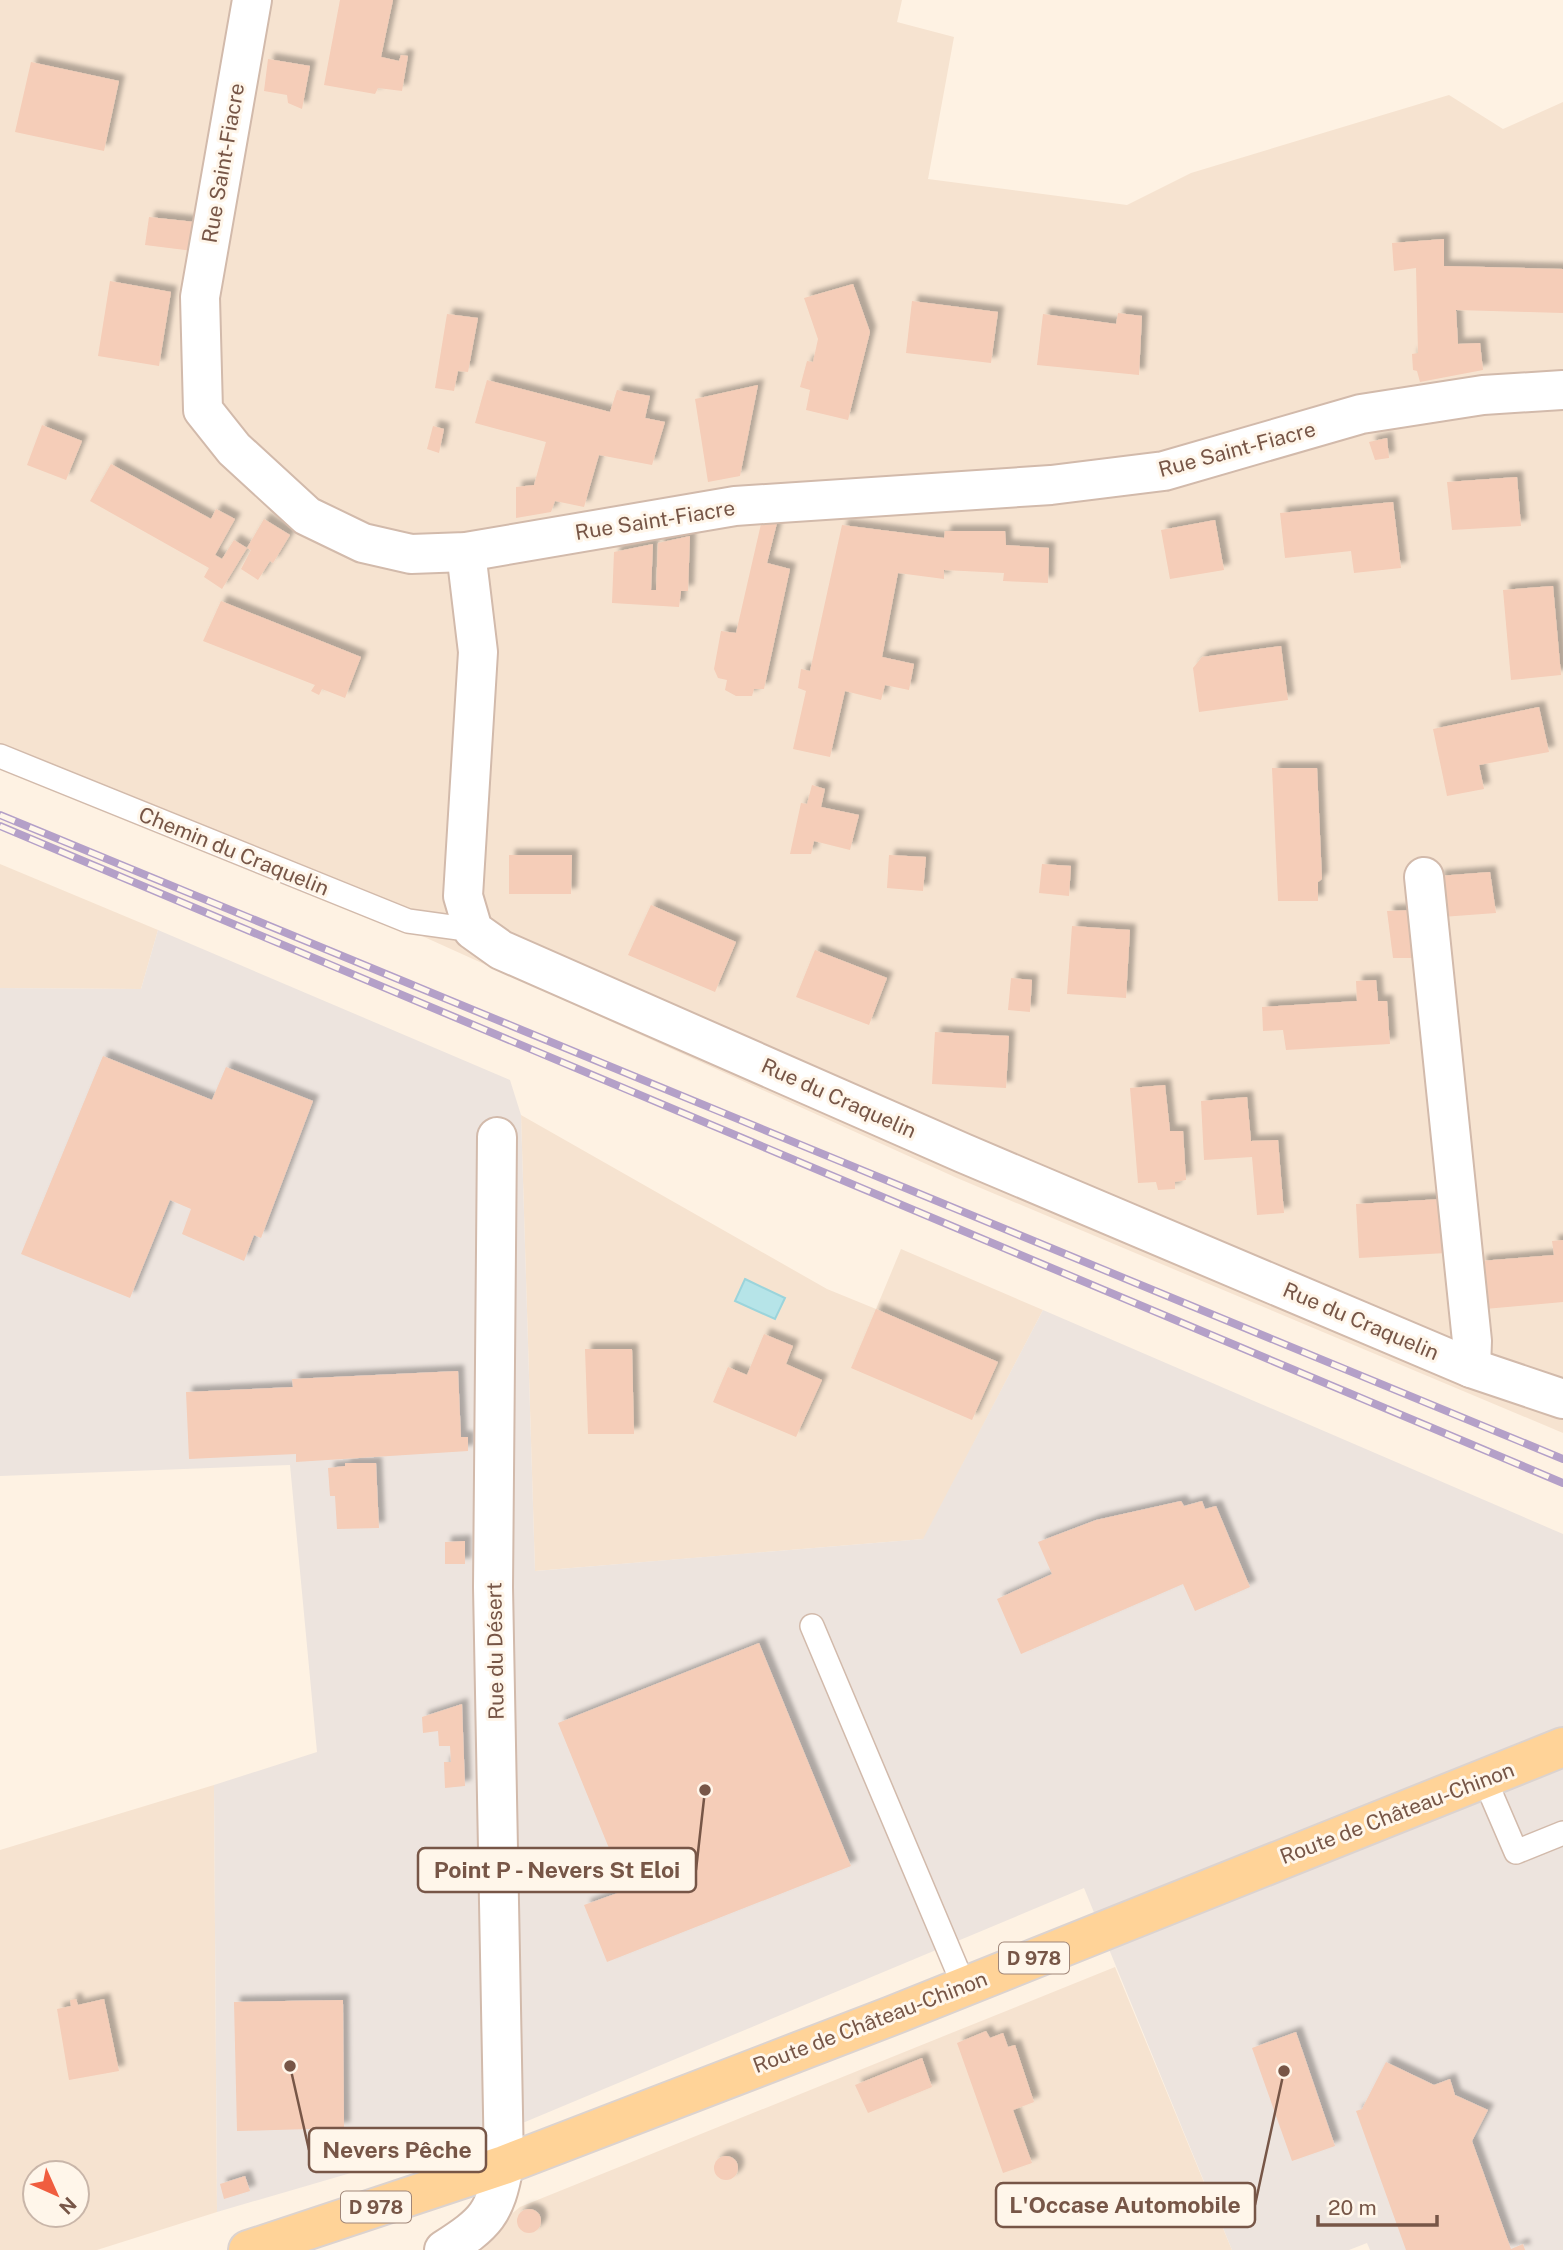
<svg xmlns="http://www.w3.org/2000/svg" width="1563" height="2250" font-family="'Public Sans',sans-serif">
<style>
.residential{fill:#f6e3d0;fill-rule:evenodd}
.industrial{fill:#ede4de}
.water{fill:#b6e4e8;stroke:#9bd4db;stroke-width:2}
.building{fill:#f5cdb8;filter:url(#shadow)}
.lines{fill:none;stroke-linecap:round;stroke-linejoin:round}
.service-casing{stroke:#d2baab;stroke-width:26}
.minor-casing{stroke:#d2baab;stroke-width:42}
.primary-casing{stroke:#dcd3cf;stroke-width:42}
.service{stroke:#fff;stroke-width:23}
.minor{stroke:#fff;stroke-width:38}
.primary{stroke:#ffd398;stroke-width:38}
.rail-casing{stroke:#b4a0c8;stroke-width:8}
.rail{stroke:#fff6ea;stroke-width:5;stroke-dasharray:16;stroke-linecap:butt}
.labels{text-anchor:middle;dominant-baseline:central;stroke-width:6;stroke-linejoin:round;paint-order:stroke}
.shield{fill:#fff6ea;stroke:#a08678;stroke-width:2}
.shield-label{font-size:19px;font-weight:bold;fill:#775647}
.street-label{font-size:21px;fill:#775647;stroke:#fff6ea}
.leader{fill:none;stroke:#775647;stroke-width:2.5}
.callout-dot{fill:#775647;stroke:#fff6ea;stroke-width:2.5}
.callout{fill:#fff6ea;stroke:#775647;stroke-width:2.5}
.callout-label{font-size:23px;text-anchor:middle;font-weight:bold;fill:#775647}
</style>
<defs>
<filter id="shadow"><feDropShadow dx="6" dy="-6" stdDeviation="2" flood-color="#0004"/></filter>
</defs>
<rect width="100%" height="100%" fill="#fef2e3"/>
<!-- residential -->
<g class="residential">
<polygon points="0,0 902,0 897,22 954,37 928,179 1127,205 1191,173 1449,95 1503,129 1563,102 1563,1433 957,1178 0,745"/>
<polygon points="0,864 158,930 141,989 0,988"/>
<polygon points="521,1115 827,1289 876,1309 901,1249 1043,1310 924,1539 535,1571"/>
<path d="M214,1785L217,2212L97,2250H0V1850ZM35,2173H77V2215H35Z"/>
<polygon points="1115,1967 1232,2250 467,2250 520,2207"/>
</g>
<!-- industrial -->
<polygon class="industrial" points="158,930 510,1080 521,1115 535,1571 923,1539 1043,1310 1563,1534 1563,2250 1370,2250 1367,2243 1349,2250 1232,2250 1084,1888 525,2122 217,2212 214,1785 317,1752 290,1465 0,1476 0,988 141,989"/>
<!-- water -->
<polygon class="water" points="745,1279 785,1298 775,1319 735,1301"/>
<!-- building -->
<g class="building">
<polygon points="340,0 393,0 381,57 399,61 401,55 408,56 402,91 378,88 375,94 324,85"/>
<polygon points="268,59 310,66 302,109 288,103 287,95 264,91"/>
<polygon points="31,62 119,81 104,151 15,132"/>
<polygon points="149,217 195,222 193,251 145,245"/>
<polygon points="1444,239 1444,266 1563,269 1563,313 1456,310 1458,344 1480,343 1483,370 1420,382 1417,371 1413,370 1412,354 1418,353 1416,268 1394,271 1392,243"/>
<polygon points="110,281 171,292 159,366 98,356"/>
<polygon points="853,284 870,332 848,420 806,410 810,390 800,387 807,361 813,362 818,339 804,298"/>
<polygon points="912,301 998,312 991,363 906,353"/>
<polygon points="1118,313 1142,316 1139,375 1037,365 1043,314 1116,324"/>
<polygon points="447,314 478,318 468,372 458,371 454,391 435,388"/>
<polygon points="487,380 610,412 617,390 650,396 645,418 665,422 652,465 599,455 584,507 555,501 551,512 516,518 516,487 534,485 546,442 475,423"/>
<polygon points="758,385 740,476 708,482 695,399"/>
<polygon points="42,425 82,441 66,480 27,465"/>
<polygon points="433,426 444,429 439,453 427,449"/>
<polygon points="1387,438 1389,458 1375,460 1369,442"/>
<polygon points="111,464 211,519 216,509 235,519 215,555 222,559 234,540 247,548 222,589 204,577 209,568 90,501"/>
<polygon points="1517,477 1521,526 1452,530 1447,482"/>
<polygon points="1393,502 1401,568 1354,573 1351,551 1285,558 1280,513"/>
<polygon points="264,519 290,535 273,563 270,561 258,580 241,569 251,550 247,548"/>
<polygon points="1215,520 1224,570 1170,579 1161,530"/>
<polygon points="777,523 767,563 790,569 764,689 754,689 752,696 736,696 725,690 727,680 718,678 714,669 721,631 736,633 761,524"/>
<polygon points="842,525 944,538 945,531 1005,531 1006,545 1049,548 1048,583 1003,581 1004,573 944,570 944,579 898,573 882,657 914,664 909,690 885,685 881,700 845,691 830,757 793,749 806,691 798,688 801,669 810,671"/>
<polygon points="690,536 688,591 681,591 679,607 612,603 614,552 653,544 651,590 656,590 658,543"/>
<polygon points="1553,586 1561,675 1511,680 1503,590"/>
<polygon points="221,601 361,657 345,698 322,689 319,695 311,691 315,685 203,641"/>
<polygon points="1281,646 1288,700 1199,712 1193,668 1202,657"/>
<polygon points="1539,707 1549,752 1479,765 1484,789 1447,796 1433,729"/>
<polygon points="1272,768 1317,768 1322,879 1318,882 1318,901 1278,901"/>
<polygon points="812,785 825,789 821,807 859,815 850,850 814,841 811,854 790,854 801,803 807,804"/>
<polygon points="509,855 572,855 571,894 509,894"/>
<polygon points="889,855 926,857 923,891 887,888"/>
<polygon points="1042,864 1071,866 1069,896 1039,893"/>
<polygon points="1490,872 1496,913 1442,917 1438,876"/>
<polygon points="651,905 736,942 715,992 628,955"/>
<polygon points="1412,910 1417,958 1393,958 1387,911"/>
<polygon points="1072,926 1130,930 1126,998 1067,994"/>
<polygon points="815,950 887,978 869,1025 796,997"/>
<polygon points="1011,978 1032,980 1030,1012 1008,1010"/>
<polygon points="1376,980 1378,1001 1387,1001 1390,1044 1286,1050 1283,1030 1263,1031 1262,1007 1357,1001 1356,981"/>
<polygon points="935,1032 1009,1036 1006,1088 932,1084"/>
<polygon points="103,1056 212,1100 226,1067 313,1101 261,1238 254,1235 244,1261 182,1234 191,1209 170,1200 130,1298 21,1254"/>
<polygon points="1165,1085 1170,1131 1183,1131 1186,1180 1175,1182 1175,1189 1158,1190 1156,1182 1138,1183 1130,1088"/>
<polygon points="1247,1097 1251,1141 1278,1140 1284,1213 1257,1215 1252,1157 1204,1160 1201,1101"/>
<polygon points="1442,1199 1446,1253 1359,1258 1356,1204"/>
<polygon points="1563,1240 1563,1302 1485,1309 1480,1261 1554,1255 1552,1241"/>
<polygon points="876,1309 998,1362 972,1420 851,1368"/>
<polygon points="764,1334 793,1346 786,1364 822,1380 796,1437 713,1402 728,1367 747,1375"/>
<polygon points="585,1349 632,1349 634,1434 588,1434"/>
<polygon points="458,1371 461,1437 468,1437 468,1451 296,1462 296,1454 189,1459 186,1392 293,1387 292,1379"/>
<polygon points="345,1463 376,1463 379,1528 337,1529 335,1496 330,1496 328,1468 345,1466"/>
<polygon points="1181,1501 1184,1506 1202,1501 1205,1509 1216,1506 1250,1587 1195,1611 1183,1584 1021,1654 997,1599 1052,1574 1038,1542 1096,1520"/>
<polygon points="465,1541 465,1564 445,1564 445,1542"/>
<polygon points="759,1643 851,1866 607,1962 584,1905 626,1890 558,1723"/>
<polygon points="462,1704 465,1786 445,1788 444,1762 451,1762 450,1746 439,1746 438,1731 423,1733 422,1717"/>
<polygon points="76,1999 78,2005 104,1999 119,2071 69,2080 57,2009 71,2006 70,2000"/>
<polygon points="343,2000 344,2128 237,2131 234,2002"/>
<polygon points="986,2031 990,2038 1003,2033 1008,2047 1015,2045 1034,2102 1013,2110 1032,2163 1003,2173 957,2043"/>
<polygon points="1296,2032 1335,2146 1292,2161 1252,2048"/>
<polygon points="922,2058 932,2087 868,2113 855,2085"/>
<polygon points="1386,2062 1434,2085 1450,2079 1455,2095 1488,2110 1472,2141 1511,2249 1523,2244 1525,2250 1406,2250 1356,2111 1362,2109"/>
<circle cx="726" cy="2168" r="12"/>
<polygon points="245,2176 250,2191 224,2199 220,2184"/>
<circle cx="529" cy="2221" r="12"/>
</g>
<g class="lines">
<!-- service casing -->
<g class="service-casing">
<g id="service">
<polyline points="0,756 408,921 473,930"/>
<polyline points="812,1626 964,1986"/>
<polyline points="1485,1780 1516,1852 1563,1833"/>
</g>
</g>
<!-- minor casing -->
<g class="minor-casing">
<g id="minor">
<polyline points="252,0 200,297 203,410 234,449 307,516 363,543 411,554 466,552 735,506 1051,485 1164,471 1361,414 1483,395 1563,390"/>
<polyline points="466,552 478,652 463,896 473,930 501,950 963,1153 1471,1368 1563,1399"/>
<polyline points="1424,877 1472,1341 1471,1368"/>
<path d="M444,2250C486,2223 495,2214 504,2165L493,1587L497,1137"/>
</g>
</g>
<!-- primary casing -->
<g class="primary-casing">
<polyline id="primary" points="248,2250 504,2165 891,2016 1563,1747"/>
</g>
<!-- service -->
<use href="#service" class="service"/>
<!-- minor -->
<use href="#minor" class="minor"/>
<!-- primary -->
<use href="#primary" class="primary"/>
<!-- rail casing -->
<g class="rail-casing">
<g id="rail">
<polyline points="0,815 1563,1459"/>
<polyline points="0,826 1563,1483"/>
</g>
</g>
<!-- rail -->
<use href="#rail" class="rail"/>
</g>
<g class="labels">
<!-- shield labels -->
<g class="shield">
<rect x="999" y="1942.5" width="70" height="31" rx="5"/>
<rect x="341" y="2191.5" width="70" height="31" rx="5"/>
</g>
<g class="shield-label">
<text x="1034" y="1958">D 978</text>
<text x="376" y="2207">D 978</text>
</g>
<!-- street labels -->
<g class="street-label">
<text transform="translate(223 163) rotate(-80)">Rue Saint-Fiacre</text>
<text transform="translate(1237 449) rotate(-15)">Rue Saint-Fiacre</text>
<text transform="translate(655 520) rotate(-9)">Rue Saint-Fiacre</text>
<text transform="translate(234 851) rotate(22)">Chemin du Craquelin</text>
<text transform="translate(839 1098) rotate(24)">Rue du Craquelin</text>
<text transform="translate(1361 1321) rotate(23)">Rue du Craquelin</text>
<text transform="translate(495 1651) rotate(-91)">Rue du Désert</text>
<text transform="translate(1397 1813) rotate(-21)">Route de Château-Chinon</text>
<text transform="translate(870 2022) rotate(-21)">Route de Château-Chinon</text>
</g>
</g>
<!-- callouts -->
<path class="leader" d="M705 1790L696 1870M290 2066L309 2150M1284 2071L1255 2205"/>
<g class="callout-dot">
<circle cx="705" cy="1790" r="7"/>
<circle cx="290" cy="2066" r="7"/>
<circle cx="1284" cy="2071" r="7"/>
</g>
<g class="callout">
<rect x="418" y="1848" width="278" height="44" rx="7"/>
<rect x="309" y="2128" width="177" height="44" rx="7"/>
<rect x="996" y="2183" width="259" height="44" rx="7"/>
</g>
<g class="callout-label">
<text x="557" y="1878">Point P - Nevers St Eloi</text>
<text x="397" y="2158">Nevers Pêche</text>
<text x="1125" y="2213">L'Occase Automobile</text>
</g>
<!-- north arrow -->
<g transform="translate(56 2194) rotate(135)"><circle r="33" fill="#fff6ea" stroke="#c9b6a9" stroke-width="2"/>
<path d="M0-5L12 26L0 18L-12 26Z" fill="#f05d3f"/>
<text y="-10" font-size="19" font-weight="bold" text-anchor="middle" fill="#775647">N</text>
</g>
<!-- scale -->
<path d="M1318 2215v10h119v-10" fill="none" stroke="#775647" stroke-width="3.5"/>
<text x="1328" y="2215" font-size="21" fill="#775647" stroke="#fff6ea" stroke-width="5" paint-order="stroke">20 m</text>
</svg>
